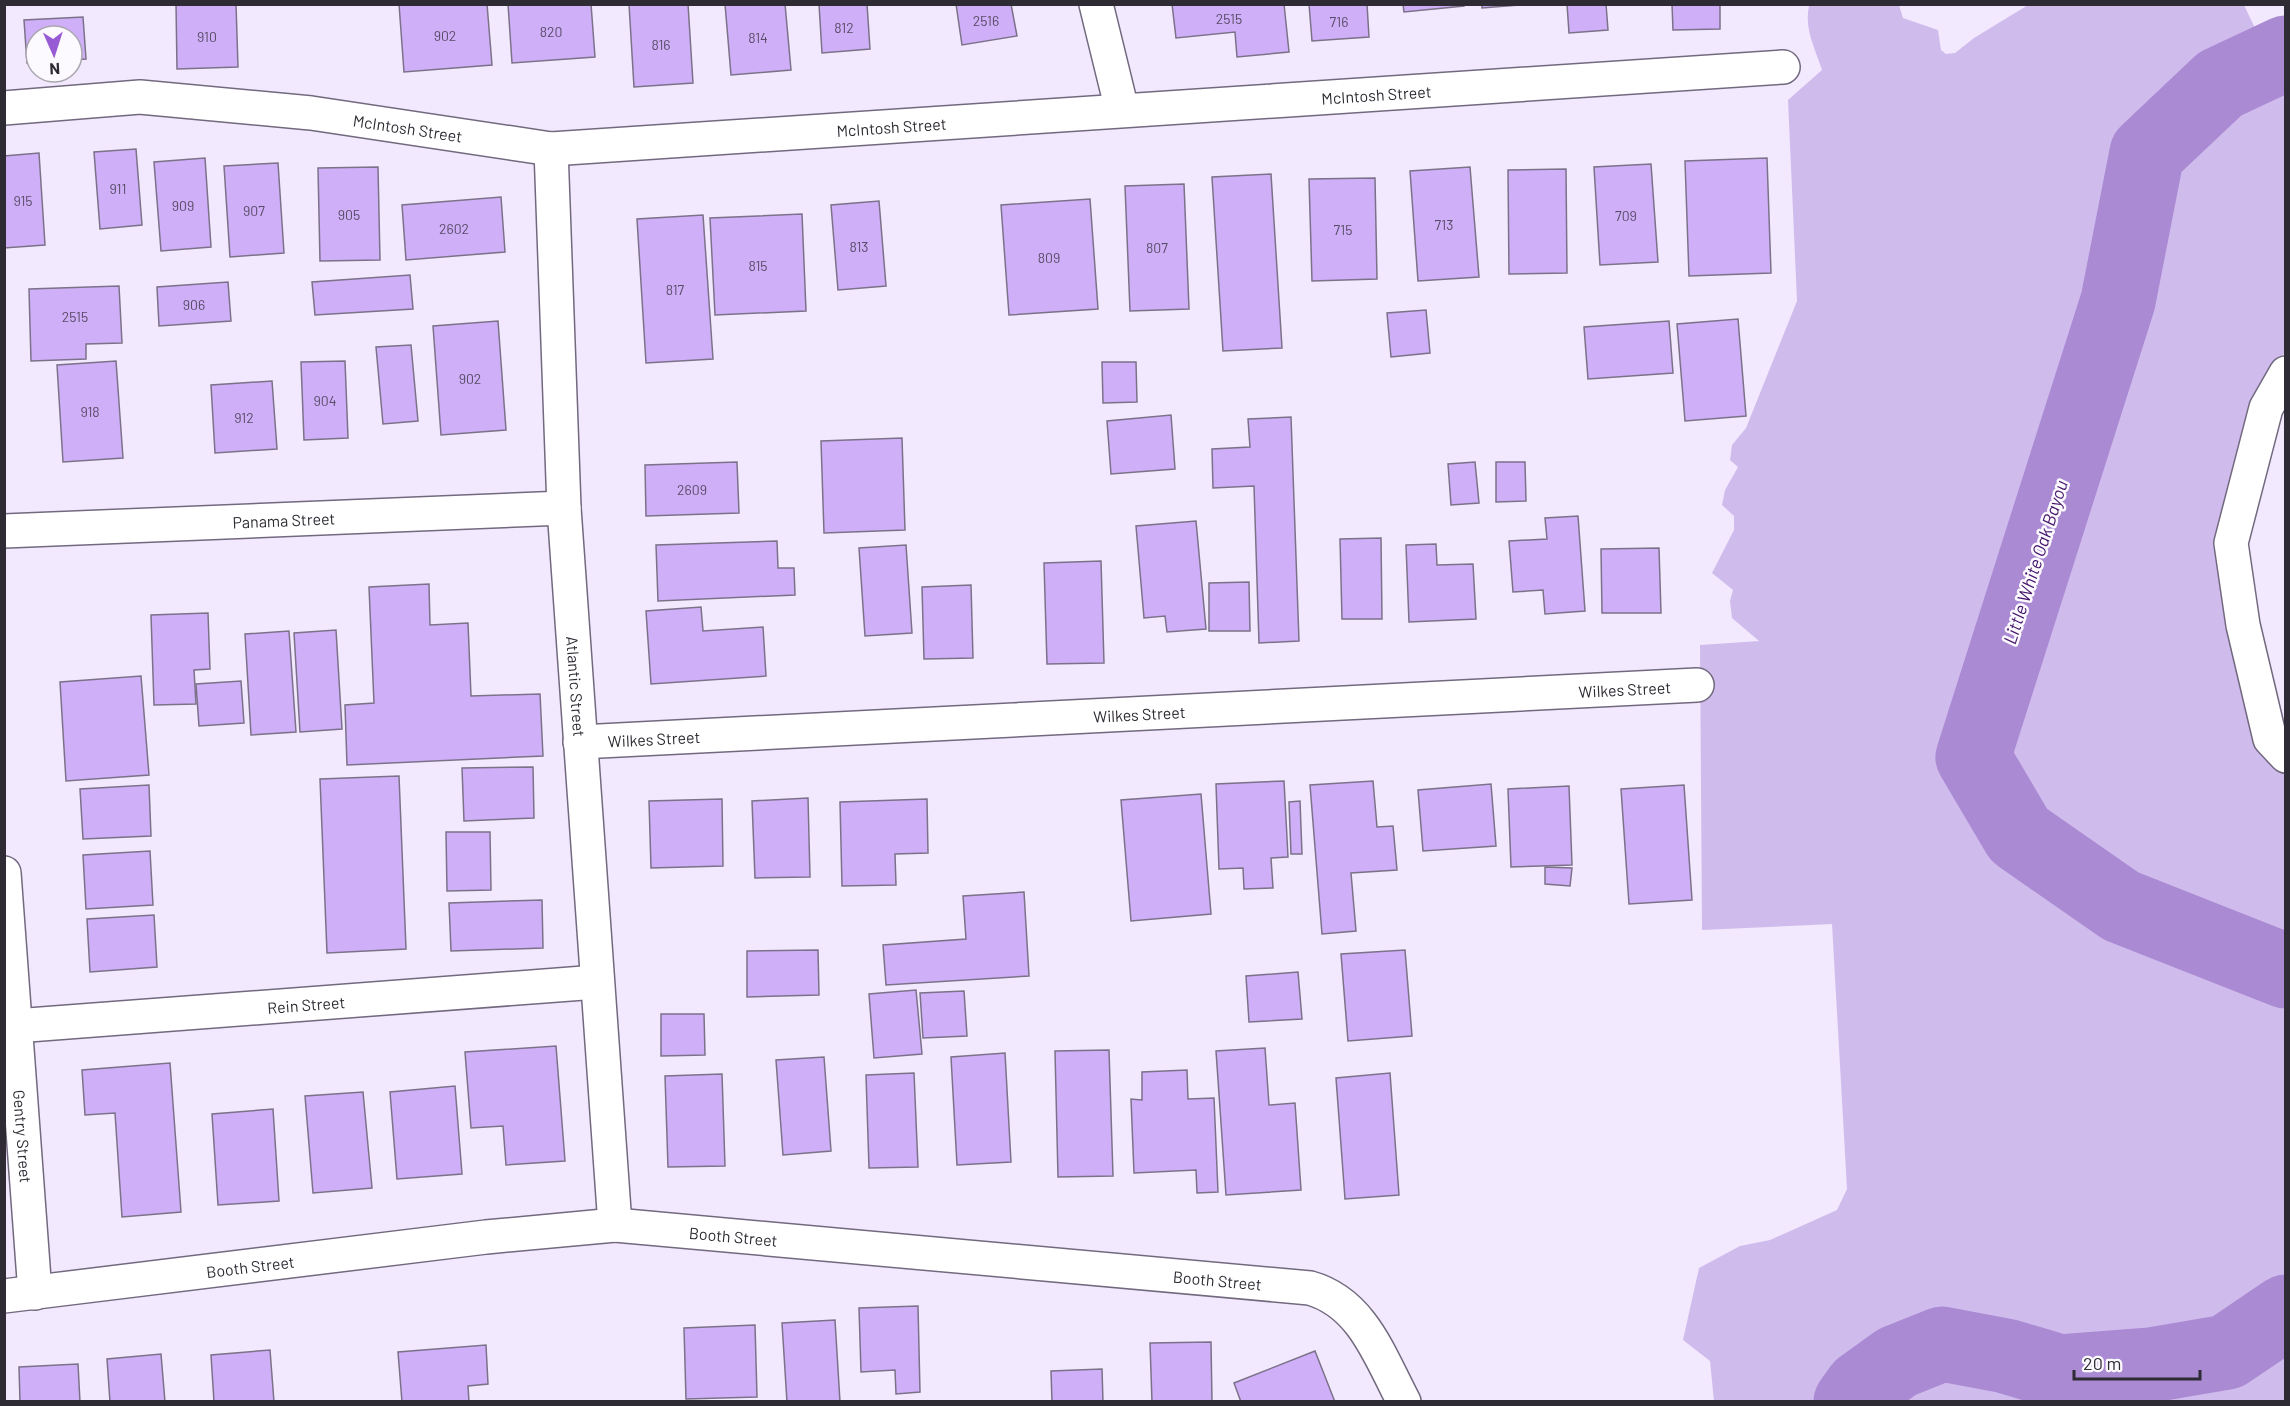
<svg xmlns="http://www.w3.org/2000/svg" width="2290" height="1406" font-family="Barlow,sans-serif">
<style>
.green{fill:#d0bbed}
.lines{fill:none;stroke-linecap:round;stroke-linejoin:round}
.river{stroke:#aa8ad2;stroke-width:75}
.building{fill:#d0aff9;stroke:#7b7289;stroke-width:1.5}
.minor-casing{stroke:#72697f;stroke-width:36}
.minor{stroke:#fff;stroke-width:33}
.labels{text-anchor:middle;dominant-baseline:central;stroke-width:5;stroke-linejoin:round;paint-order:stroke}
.number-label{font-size:14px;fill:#574c65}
.street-label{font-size:16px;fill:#2f2b34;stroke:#fcfaff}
.water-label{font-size:18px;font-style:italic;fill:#431469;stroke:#fcfaff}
</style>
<rect width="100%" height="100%" fill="#f2e9fe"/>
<!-- green -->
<path class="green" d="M1813,4L1899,5L1903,18L1938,30L1941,50L1946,54L1955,53L1974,38L2028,5H2244L2286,93L2285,353L2278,359L2225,521L2270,757L2285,773V1401H1714L1710,1361L1683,1340L1699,1268L1740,1246L1770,1240L1837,1210L1847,1189L1832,924L1702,930L1700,645L1759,641L1732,618L1730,601L1733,590L1712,573L1734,530V516L1722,505L1725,490L1738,467L1730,460L1732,445L1746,428L1797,301L1788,100L1822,70C1815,48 1804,29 1809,6Z"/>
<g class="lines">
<!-- river -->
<g class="river">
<polyline points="2286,53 2220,84 2147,153 2118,301 1973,757 2019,835 2121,906 2286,971"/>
<polyline points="1851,1402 1861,1388 1897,1362 1942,1344 2006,1356 2060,1372 2151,1365 2227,1352 2286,1312"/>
</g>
</g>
<!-- building -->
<g class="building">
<polygon points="176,4 236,4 238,67 177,69"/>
<polygon points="399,4 487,4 492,65 404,72"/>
<polygon points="508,4 591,4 595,57 512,63"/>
<polygon points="629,4 688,4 693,83 634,87"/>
<polygon points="725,4 785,4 791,70 731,75"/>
<polygon points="819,4 867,4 870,49 822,53"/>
<polygon points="956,4 1011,4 1017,36 962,45"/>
<polygon points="1172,4 1284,4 1289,52 1237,57 1235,32 1176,38"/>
<polygon points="1309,4 1367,4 1369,37 1312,41"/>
<polygon points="1403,4 1464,4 1464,6 1404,12"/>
<polygon points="1482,4 1532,4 1482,8"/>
<polygon points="1567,4 1606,4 1608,30 1569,33"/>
<polygon points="1672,4 1720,4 1720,29 1673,30"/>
<polygon points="83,17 86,59 72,60 72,36 36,36 36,63 27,63 24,20"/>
<polygon points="136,149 142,225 100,229 94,152"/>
<polygon points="39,153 45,245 4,248 4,156"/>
<polygon points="205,158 211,247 161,251 154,162"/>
<polygon points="1767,158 1771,273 1689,276 1685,161"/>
<polygon points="278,163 284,253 230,257 224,166"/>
<polygon points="1651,164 1658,262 1600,265 1594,167"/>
<polygon points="378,167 380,260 320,261 318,168"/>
<polygon points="1470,167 1479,277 1418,281 1410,171"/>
<polygon points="1566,169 1567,273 1509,274 1508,170"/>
<polygon points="1271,174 1282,348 1223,351 1212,177"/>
<polygon points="1375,178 1377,279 1312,281 1309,179"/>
<polygon points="1184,184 1189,309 1130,311 1125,186"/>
<polygon points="501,197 505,252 406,260 402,205"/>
<polygon points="1090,199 1098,309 1009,315 1001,205"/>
<polygon points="879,201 886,286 838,290 831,205"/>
<polygon points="802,214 806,311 715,315 710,218"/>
<polygon points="703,215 713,359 646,363 637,219"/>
<polygon points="410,275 413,309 315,315 312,282"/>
<polygon points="228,282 231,321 159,326 157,287"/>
<polygon points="119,286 122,343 86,344 86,359 31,361 29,289"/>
<polygon points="1426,310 1430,353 1391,357 1387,313"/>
<polygon points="1738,319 1746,416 1685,421 1677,324"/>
<polygon points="498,321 506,430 441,435 433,326"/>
<polygon points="1669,321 1673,373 1588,379 1584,327"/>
<polygon points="411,345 418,421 383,424 376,347"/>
<polygon points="116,361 123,458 63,462 57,365"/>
<polygon points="345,361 348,438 304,440 301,362"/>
<polygon points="1102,362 1136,362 1137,402 1103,403"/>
<polygon points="272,381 277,449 215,453 211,385"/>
<polygon points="1171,415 1175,469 1111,474 1107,421"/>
<polygon points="1291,417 1299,641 1259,643 1254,486 1213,488 1212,449 1250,447 1248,419"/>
<polygon points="902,438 905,530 824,533 821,441"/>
<polygon points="737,462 739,513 646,516 645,465"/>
<polygon points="1475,462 1479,503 1451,505 1448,464"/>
<polygon points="1496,462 1525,462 1526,501 1496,502"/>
<polygon points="1578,516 1585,611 1545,614 1543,590 1513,592 1509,541 1547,539 1545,518"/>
<polygon points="1196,521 1206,629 1167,632 1165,616 1144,618 1136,526"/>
<polygon points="1381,538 1382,619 1342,619 1340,539"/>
<polygon points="777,541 778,568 794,568 795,595 658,601 656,545"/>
<polygon points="1436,544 1437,565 1473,564 1476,619 1409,622 1406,545"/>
<polygon points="906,545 912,633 865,636 859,548"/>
<polygon points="1659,548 1661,613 1602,613 1601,549"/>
<polygon points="1101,561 1104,663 1047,664 1044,563"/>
<polygon points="1249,582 1250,631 1209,631 1209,583"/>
<polygon points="429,584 430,625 468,623 471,696 540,694 543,756 347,765 345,705 374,703 369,587"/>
<polygon points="971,585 973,658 924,659 922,587"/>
<polygon points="701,607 703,631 763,627 766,676 651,684 646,611"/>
<polygon points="208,613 210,669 194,670 196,704 154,705 151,615"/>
<polygon points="336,630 342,729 300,732 294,633"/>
<polygon points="289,631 296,732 251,735 245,634"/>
<polygon points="141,676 149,775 66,781 60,682"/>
<polygon points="241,681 244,723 199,726 196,684"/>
<polygon points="533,767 534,818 464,821 462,768"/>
<polygon points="399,776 406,949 327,953 320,779"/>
<polygon points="1284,781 1288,857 1271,858 1273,888 1244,889 1243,868 1219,869 1216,784"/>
<polygon points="1373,781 1377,827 1393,826 1397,870 1351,873 1356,931 1322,934 1310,785"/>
<polygon points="1491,784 1496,846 1423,851 1418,790"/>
<polygon points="149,785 151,836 83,839 80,789"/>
<polygon points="1684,785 1692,900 1629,904 1621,789"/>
<polygon points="1569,786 1572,865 1511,867 1508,789"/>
<polygon points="1201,794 1211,914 1131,921 1121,800"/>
<polygon points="808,798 810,877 755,878 752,801"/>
<polygon points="722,799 723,866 651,868 649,801"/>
<polygon points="927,799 928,853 895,854 896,885 842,886 840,802"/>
<polygon points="1300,801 1302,854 1291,854 1289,802"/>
<polygon points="446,832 490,832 491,890 447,891"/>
<polygon points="150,851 153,905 86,909 83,855"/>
<polygon points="1545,867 1572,868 1570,886 1545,884"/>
<polygon points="1024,892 1029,976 886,985 883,945 966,939 963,896"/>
<polygon points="542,900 543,948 451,951 449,903"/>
<polygon points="154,915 157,967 90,972 87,919"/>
<polygon points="818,950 819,995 747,997 747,951"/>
<polygon points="1405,950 1412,1036 1348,1041 1341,954"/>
<polygon points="1298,972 1302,1019 1249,1022 1246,976"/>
<polygon points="916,990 922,1054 874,1058 869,994"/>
<polygon points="964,991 967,1036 923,1038 920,993"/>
<polygon points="661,1014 704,1014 705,1055 661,1056"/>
<polygon points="556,1046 565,1161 506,1165 503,1126 471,1128 465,1052"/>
<polygon points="1265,1048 1269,1105 1295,1103 1301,1190 1226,1195 1216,1051"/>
<polygon points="1109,1050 1113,1176 1058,1177 1055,1051"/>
<polygon points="1005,1053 1011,1162 957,1165 951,1057"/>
<polygon points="824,1057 831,1151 783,1155 776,1060"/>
<polygon points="170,1063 181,1212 122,1217 115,1113 85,1115 82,1070"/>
<polygon points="1187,1070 1188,1099 1214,1098 1218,1192 1197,1193 1196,1170 1134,1173 1131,1099 1142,1100 1142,1072"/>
<polygon points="914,1073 918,1167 869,1168 866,1075"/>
<polygon points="1390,1073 1399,1195 1345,1199 1336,1078"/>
<polygon points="722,1074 725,1166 668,1167 665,1076"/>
<polygon points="455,1086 462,1174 397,1179 390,1092"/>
<polygon points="363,1092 372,1188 313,1193 305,1096"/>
<polygon points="273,1109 279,1201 218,1205 212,1114"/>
<polygon points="918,1306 920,1392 896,1394 895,1370 861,1372 859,1308"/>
<polygon points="835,1320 840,1402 787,1402 782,1323"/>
<polygon points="755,1325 757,1397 686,1399 684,1328"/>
<polygon points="1211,1342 1212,1402 1152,1402 1150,1343"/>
<polygon points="486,1345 488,1384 468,1386 469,1402 402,1402 398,1352"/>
<polygon points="270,1350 274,1402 214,1402 211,1355"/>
<polygon points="1315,1351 1335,1402 1241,1402 1234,1383"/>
<polygon points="161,1354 165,1402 110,1402 107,1359"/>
<polygon points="78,1364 80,1402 20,1402 19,1367"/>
<polygon points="1102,1369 1103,1402 1052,1402 1051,1371"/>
</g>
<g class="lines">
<!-- minor casing -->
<g class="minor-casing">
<g id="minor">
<polyline points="1096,4 1122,110"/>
<path id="s1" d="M4,108L140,97L311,113L551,149L1783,67"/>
<path id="s2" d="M551,149L564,508L615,1225"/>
<polyline points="2286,373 2266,408 2231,543 2243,625 2270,739 2286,756"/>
<path id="s3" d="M4,531L564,508"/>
<path id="s4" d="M580,742L1697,685"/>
<path id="s5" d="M4,873L35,1293"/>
<path id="s6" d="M15,1026L597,982"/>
<path id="s7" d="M4,1296L486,1237L615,1225L1310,1288C1363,1303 1380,1357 1404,1402"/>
</g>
</g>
<!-- minor -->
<use href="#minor" class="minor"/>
</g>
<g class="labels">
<!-- number labels -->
<g class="number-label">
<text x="1229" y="18">2515</text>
<text x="986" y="20">2516</text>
<text x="1339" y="21">716</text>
<text x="844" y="27">812</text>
<text x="551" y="31">820</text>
<text x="445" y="35">902</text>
<text x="207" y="36">910</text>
<text x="758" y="37">814</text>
<text x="661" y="44">816</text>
<text x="118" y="188">911</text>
<text x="23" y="200">915</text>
<text x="183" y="205">909</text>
<text x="254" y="210">907</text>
<text x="349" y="214">905</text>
<text x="1626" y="215">709</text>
<text x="1444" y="224">713</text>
<text x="454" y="228">2602</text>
<text x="1343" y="229">715</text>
<text x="859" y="246">813</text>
<text x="1157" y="247">807</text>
<text x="1049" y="257">809</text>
<text x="758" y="265">815</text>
<text x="675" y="289">817</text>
<text x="194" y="304">906</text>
<text x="75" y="316">2515</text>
<text x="470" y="378">902</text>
<text x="325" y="400">904</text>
<text x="90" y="411">918</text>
<text x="244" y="417">912</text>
<text x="692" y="489">2609</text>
</g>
<!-- street labels -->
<g class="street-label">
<text stroke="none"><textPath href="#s1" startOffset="1378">McIntosh Street</textPath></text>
<text stroke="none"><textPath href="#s1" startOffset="892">McIntosh Street</textPath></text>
<text stroke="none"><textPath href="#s1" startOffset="406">McIntosh Street</textPath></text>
<text stroke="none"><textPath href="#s3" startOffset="280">Panama Street</textPath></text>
<text stroke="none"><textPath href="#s2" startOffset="538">Atlantic Street</textPath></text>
<text stroke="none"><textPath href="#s4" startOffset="1046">Wilkes Street</textPath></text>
<text stroke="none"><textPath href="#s4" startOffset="560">Wilkes Street</textPath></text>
<text stroke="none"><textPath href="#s4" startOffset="74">Wilkes Street</textPath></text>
<text stroke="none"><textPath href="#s6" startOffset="292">Rein Street</textPath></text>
<text stroke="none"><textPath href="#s5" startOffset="264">Gentry Street</textPath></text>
<text stroke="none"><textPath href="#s7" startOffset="734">Booth Street</textPath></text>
<text stroke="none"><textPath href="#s7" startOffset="248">Booth Street</textPath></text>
<text stroke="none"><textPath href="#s7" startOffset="1220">Booth Street</textPath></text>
</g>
<!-- water labels -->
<g class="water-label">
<text transform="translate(2035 562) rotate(-72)">Little White Oak Bayou</text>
</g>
</g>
<!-- border -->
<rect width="2290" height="1406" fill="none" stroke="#2f2b34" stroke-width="12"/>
<!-- north arrow -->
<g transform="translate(54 54) rotate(177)"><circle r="28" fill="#fcfaff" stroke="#aaa7ae" stroke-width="1.5"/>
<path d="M0-4.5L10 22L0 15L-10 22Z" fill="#975cd4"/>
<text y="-9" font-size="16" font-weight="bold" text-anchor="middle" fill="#2f2b34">N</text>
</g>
<!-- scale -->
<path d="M2074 1370v9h126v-9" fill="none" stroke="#2f2b34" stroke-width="3"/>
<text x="2083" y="1370" font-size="18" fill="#2f2b34" stroke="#fcfaff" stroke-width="4.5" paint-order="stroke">20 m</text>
</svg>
